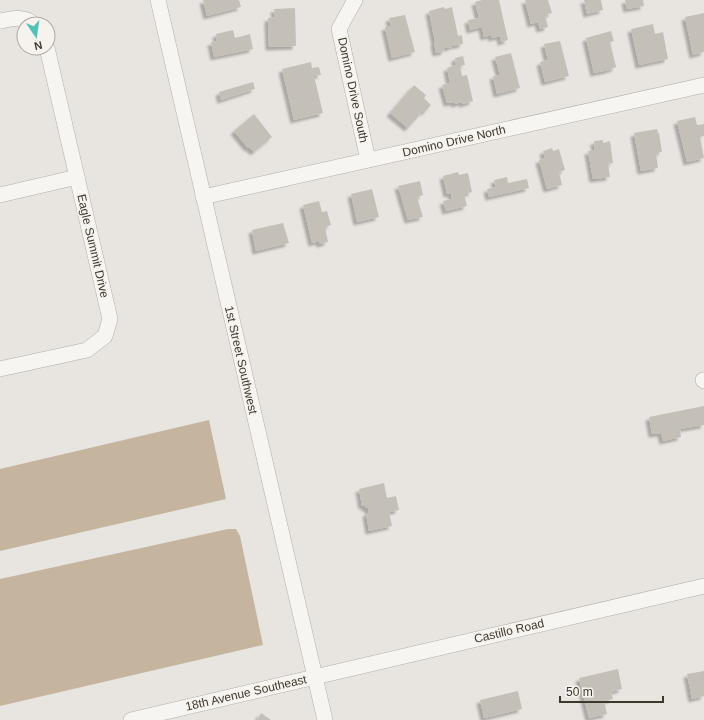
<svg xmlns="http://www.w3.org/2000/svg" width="704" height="720" font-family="Helvetica,sans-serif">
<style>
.water{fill:#c5b49e}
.building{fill:#c4c0b8;filter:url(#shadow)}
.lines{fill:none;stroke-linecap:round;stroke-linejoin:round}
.minor-casing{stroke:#b2aea6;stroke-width:16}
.minor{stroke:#f6f5f2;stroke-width:15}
.labels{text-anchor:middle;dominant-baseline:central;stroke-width:3;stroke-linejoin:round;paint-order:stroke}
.street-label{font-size:12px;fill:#3e382a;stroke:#f6f3ef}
</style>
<defs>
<filter id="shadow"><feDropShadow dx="-3.5" dy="3.5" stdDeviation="1" flood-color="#0004"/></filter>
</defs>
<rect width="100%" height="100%" fill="#e8e5e0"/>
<!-- water -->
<g class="water">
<polygon points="209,420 226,499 0,551 0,469"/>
<polygon points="228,529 236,529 240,536 263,645 0,706 0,579"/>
</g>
<!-- building -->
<g class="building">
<polygon points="203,0 239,0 241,7 207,16"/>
<polygon points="482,0 499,0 508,40 501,42 500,36 492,38 491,35 484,37 482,27 470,30 468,20 479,18 475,2"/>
<polygon points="525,0 548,0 552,13 545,15 548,27 540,29 538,22 531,24"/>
<polygon points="584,0 601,0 603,10 587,14"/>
<polygon points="625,0 643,0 644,6 627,9"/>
<polygon points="444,7 445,9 452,7 458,36 462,35 463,44 452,46 452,47 445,48 445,51 436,53 434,42 435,42 429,11"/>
<polygon points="295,8 296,46 269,47 268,18 275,17 274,9"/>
<polygon points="704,13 704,52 693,55 685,17"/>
<polygon points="405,15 415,52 392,58 385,27 391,26 389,18"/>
<polygon points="653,24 655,34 663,32 668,59 639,65 631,29"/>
<polygon points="233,30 235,38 250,34 253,49 214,57 211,42 217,41 216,34"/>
<polygon points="611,31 614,41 610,42 616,67 609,70 594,73 586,38"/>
<polygon points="560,41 569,76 545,82 540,62 548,60 544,44"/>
<polygon points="511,53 520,88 497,94 493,76 500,75 495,57"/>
<polygon points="463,56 465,65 460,66 462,76 467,75 473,101 463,104 462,102 455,104 454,102 447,103 442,85 450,83 447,68 456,65 455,58"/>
<polygon points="311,62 312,68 319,67 321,75 314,76 323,113 294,120 282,69"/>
<polygon points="253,82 255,89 221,100 219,92"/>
<polygon points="414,85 426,95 424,98 431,105 425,112 423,111 408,128 390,113"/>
<polygon points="254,114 272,137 254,152 249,147 248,148 234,131"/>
<polygon points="695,117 697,125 704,124 704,136 700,137 704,158 687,162 677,121"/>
<polygon points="657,129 658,133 659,133 662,152 656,153 658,168 641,171 634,133"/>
<polygon points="603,140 603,143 610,141 613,163 608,164 610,177 593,179 588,151 595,150 594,141"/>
<polygon points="552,148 553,151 559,149 565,170 559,172 562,185 547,189 539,160 545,158 543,151"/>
<polygon points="458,172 459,175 468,173 472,192 464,194 467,206 446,211 443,201 452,199 451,193 447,194 443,176"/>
<polygon points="507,177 508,183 527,179 529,188 489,197 487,189 496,187 494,180"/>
<polygon points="420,181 423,195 417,197 423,217 408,220 398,186"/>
<polygon points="372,189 379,217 357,222 351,194"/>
<polygon points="319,201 322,212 327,211 331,225 325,227 328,242 320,244 319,241 312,243 303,205"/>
<polygon points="283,223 289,243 256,251 252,230"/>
<polygon points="704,406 704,425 680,429 681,437 663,441 661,433 652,434 649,417"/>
<polygon points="384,483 387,498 396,496 399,510 389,512 392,526 369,531 366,513 369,513 368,508 365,508 365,505 362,506 359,489"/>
<polygon points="618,669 622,689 611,692 613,699 604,701 607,714 589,718 579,678"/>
<polygon points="704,671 704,696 692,699 687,674"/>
<polygon points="518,691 522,709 484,718 480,700"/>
<polygon points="261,713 271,720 257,720"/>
</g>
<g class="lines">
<!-- minor casing -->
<g class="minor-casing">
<g id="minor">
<polyline points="158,0 325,720"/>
<polyline points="355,0 339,29 368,160"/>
<path d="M0,21C11,19 25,15 33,24"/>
<polyline points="0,195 77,177"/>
<polyline points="203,197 704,85"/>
<polyline points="0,369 87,350 105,336 110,319 47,48"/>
<polyline points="703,380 704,381"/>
<polyline points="131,720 704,586"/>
</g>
</g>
<!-- minor -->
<use href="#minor" class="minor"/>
</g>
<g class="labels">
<!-- street labels -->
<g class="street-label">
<text transform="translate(353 90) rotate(78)">Domino Drive South</text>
<text transform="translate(454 141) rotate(-13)">Domino Drive North</text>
<text transform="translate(93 246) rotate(77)">Eagle Summit Drive</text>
<text transform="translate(241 360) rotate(77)">1st Street Southwest</text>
<text transform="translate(509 631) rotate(-13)">Castillo Road</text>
<text transform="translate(246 693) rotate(-13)">18th Avenue Southeast</text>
</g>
</g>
<!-- north arrow -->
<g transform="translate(36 36) rotate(167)"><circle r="19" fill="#f6f3ef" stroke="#aca8a0"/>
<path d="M0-3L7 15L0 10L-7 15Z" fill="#4ec4b8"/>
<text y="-6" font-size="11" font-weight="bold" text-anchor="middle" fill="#3e382a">N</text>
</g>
<!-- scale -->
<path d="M560 696v6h103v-6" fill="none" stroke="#3e382a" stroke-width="2"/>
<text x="566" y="696" font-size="12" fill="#3e382a" stroke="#f6f3ef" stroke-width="3" paint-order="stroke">50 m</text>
</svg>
